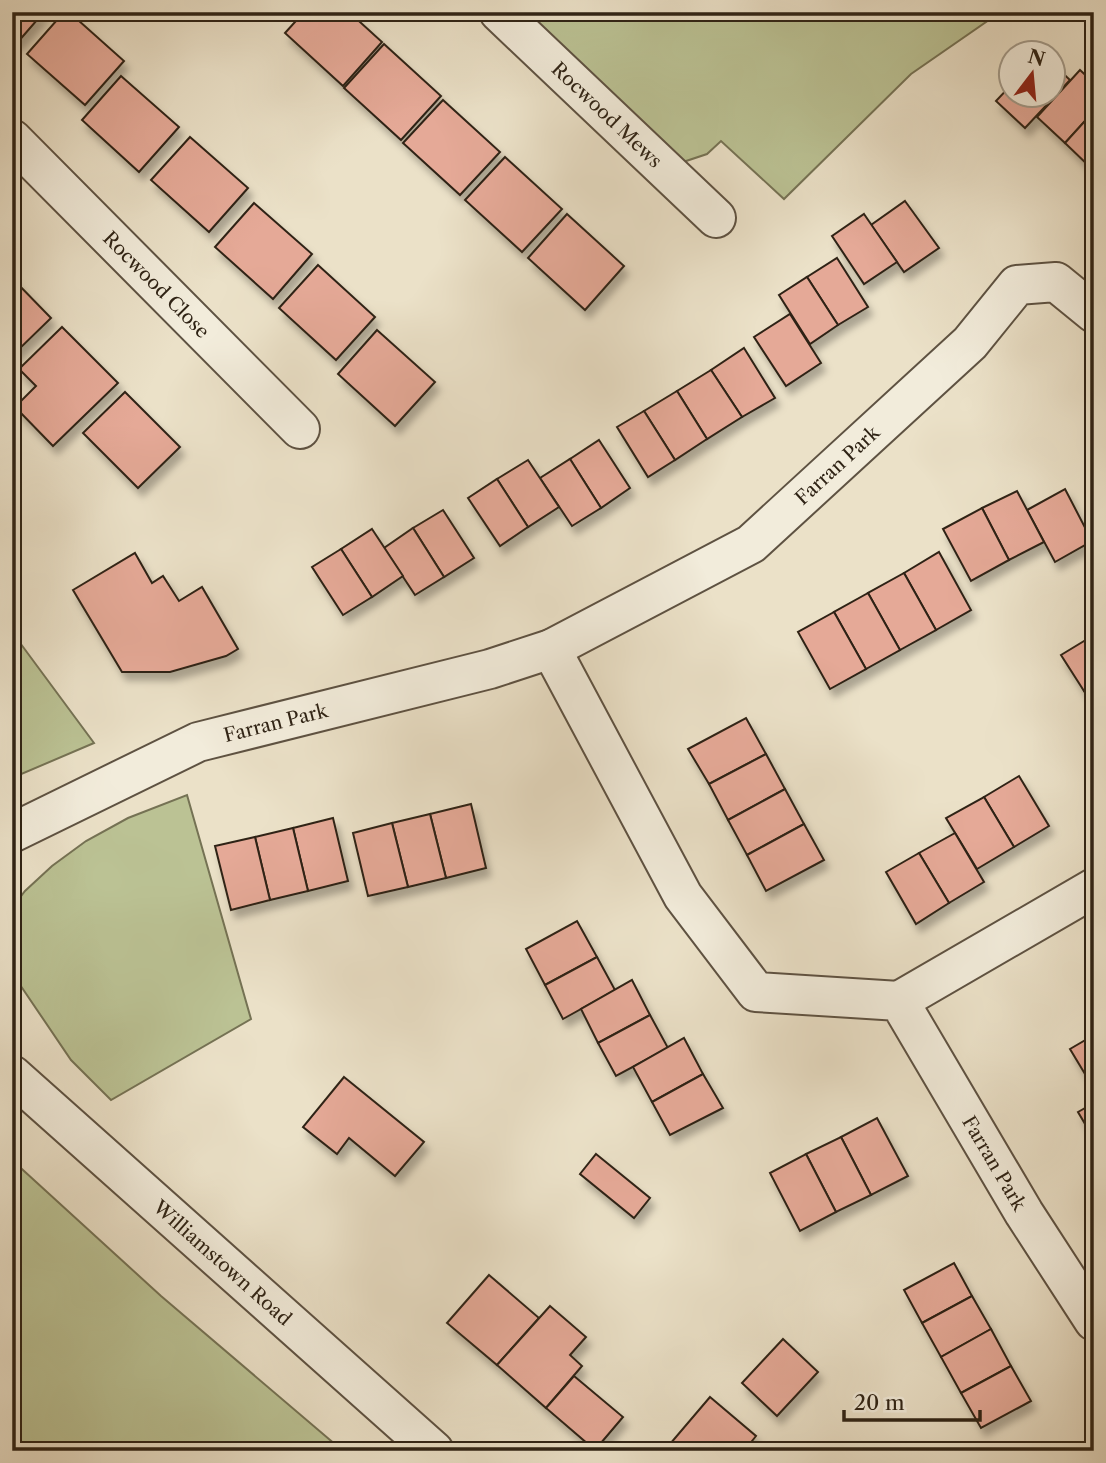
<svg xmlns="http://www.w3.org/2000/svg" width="1106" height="1463" font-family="'Libre Caslon Text',serif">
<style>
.green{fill:#bbc294;stroke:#757254;stroke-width:2}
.building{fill:#e5a997;stroke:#2f2315;stroke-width:2;filter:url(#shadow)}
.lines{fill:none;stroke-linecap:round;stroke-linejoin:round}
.minor-casing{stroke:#5e5242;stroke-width:42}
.tertiary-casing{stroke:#5e5242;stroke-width:42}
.minor{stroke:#f2ecdb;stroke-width:38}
.tertiary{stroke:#f2ecdb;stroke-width:38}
.labels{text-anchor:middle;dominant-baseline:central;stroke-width:6;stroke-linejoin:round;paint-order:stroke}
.street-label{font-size:19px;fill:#2f2315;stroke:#f2ecdb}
</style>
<defs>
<filter id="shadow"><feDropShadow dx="4.5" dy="8" stdDeviation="3.5" flood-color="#0004"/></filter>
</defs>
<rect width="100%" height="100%" fill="#ebe1c8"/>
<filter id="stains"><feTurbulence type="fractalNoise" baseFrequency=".00286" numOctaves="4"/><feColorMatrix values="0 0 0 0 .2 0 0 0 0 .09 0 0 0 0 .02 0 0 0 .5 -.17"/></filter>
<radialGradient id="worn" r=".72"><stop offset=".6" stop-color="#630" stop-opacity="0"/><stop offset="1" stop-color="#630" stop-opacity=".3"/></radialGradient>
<!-- green -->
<g class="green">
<polygon points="515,12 1040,12 989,20 911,74 784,199 721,141 707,154 680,163"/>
<polygon points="12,632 94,743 12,778"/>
<polygon points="187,795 251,1019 111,1100 71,1060 12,973 12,908 25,891 52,866 86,841 128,818"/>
<polygon points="12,1160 161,1296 343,1451 12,1451"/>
</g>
<!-- building -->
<g class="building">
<polygon points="12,12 44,12 17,43 12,39"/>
<polygon points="64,12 69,12 124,61 85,105 27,54"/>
<polygon points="304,12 349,12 382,42 343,86 285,33"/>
<polygon points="384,44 441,96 401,140 344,88"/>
<polygon points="1054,65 1070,80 1025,128 996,101 1012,84 1012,94 1054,94"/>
<polygon points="1080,70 1094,83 1094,111 1065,143 1037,117"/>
<polygon points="121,76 179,127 139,172 82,120"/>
<polygon points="443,100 500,152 460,195 403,143"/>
<polygon points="1094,111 1094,165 1091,168 1065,143"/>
<polygon points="190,137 248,188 209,232 151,180"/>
<polygon points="505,157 562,209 522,252 465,200"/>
<polygon points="905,201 939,248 904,272 871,225"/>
<polygon points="254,203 312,254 273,299 215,247"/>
<polygon points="567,214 624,266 585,310 528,258"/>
<polygon points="864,214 897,262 864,284 832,236"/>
<polygon points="837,258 868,307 838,325 807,277"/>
<polygon points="318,265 375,317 336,360 279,308"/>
<polygon points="807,277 838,325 810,344 779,295"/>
<polygon points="12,278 51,318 12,356"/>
<polygon points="790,314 821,363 786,386 754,337"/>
<polygon points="62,327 118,383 53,446 15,407 36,386 19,369"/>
<polygon points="377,330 435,382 395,426 338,374"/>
<polygon points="744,348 775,398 742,417 711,370"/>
<polygon points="711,370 742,417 707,439 677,391"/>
<polygon points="677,391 707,439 675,460 644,411"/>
<polygon points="125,392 180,447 138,488 83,433"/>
<polygon points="644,411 675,460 648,477 617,427"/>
<polygon points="599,440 630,488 601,508 570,459"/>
<polygon points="570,459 601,508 572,526 540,478"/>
<polygon points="528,460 559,507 528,527 497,479"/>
<polygon points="497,479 528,527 500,546 468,498"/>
<polygon points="1065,489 1092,541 1055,562 1027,510"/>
<polygon points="1017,491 1044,542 1009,560 982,508"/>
<polygon points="982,508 1009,560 971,581 943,529"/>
<polygon points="443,510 474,558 444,577 413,528"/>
<polygon points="413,528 444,577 415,595 384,548"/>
<polygon points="372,529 403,576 372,597 341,549"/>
<polygon points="341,549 372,597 343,615 312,567"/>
<polygon points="939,552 971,610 936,630 904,573"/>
<polygon points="135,553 152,583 163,576 179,601 202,587 238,649 226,656 170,672 122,672 73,590"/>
<polygon points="904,573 936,630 900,650 868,593"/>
<polygon points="868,593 900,650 866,669 834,612"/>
<polygon points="834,612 866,669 830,689 798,632"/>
<polygon points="1094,635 1094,686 1084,691 1061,655"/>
<polygon points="1094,686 1094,708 1084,691"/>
<polygon points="746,718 766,754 709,784 688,749"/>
<polygon points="766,754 785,789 728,820 709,784"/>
<polygon points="1019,776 1049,826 1014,847 984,797"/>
<polygon points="785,789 804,824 747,855 728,820"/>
<polygon points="984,797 1014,847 977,869 946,818"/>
<polygon points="471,804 486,868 446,878 430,814"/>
<polygon points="430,814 446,878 408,887 392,823"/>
<polygon points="333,818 348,881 308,891 293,828"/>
<polygon points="392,823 408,887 368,896 353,833"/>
<polygon points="804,824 824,860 766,891 747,855"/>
<polygon points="293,828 308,891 270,900 255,837"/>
<polygon points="955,833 984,882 949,903 919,853"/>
<polygon points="255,837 270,900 231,910 215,846"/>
<polygon points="919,853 949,903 916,924 886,872"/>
<polygon points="577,921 597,957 545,985 526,949"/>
<polygon points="597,957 615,990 563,1019 545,985"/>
<polygon points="632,980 650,1015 598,1043 581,1009"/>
<polygon points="650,1015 668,1048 616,1076 598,1043"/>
<polygon points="1094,1035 1094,1089 1070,1049"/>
<polygon points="684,1038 703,1074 652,1102 633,1067"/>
<polygon points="703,1074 723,1108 670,1135 652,1102"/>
<polygon points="344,1077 424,1142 395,1176 349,1138 337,1154 303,1127"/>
<polygon points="1094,1103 1094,1139 1078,1112"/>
<polygon points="877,1118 908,1176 871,1195 841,1137"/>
<polygon points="841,1137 871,1195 836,1212 806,1154"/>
<polygon points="596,1154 650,1198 634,1218 580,1174"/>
<polygon points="806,1154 836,1212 800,1231 770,1173"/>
<polygon points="954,1263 972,1296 922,1323 904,1290"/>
<polygon points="489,1275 539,1318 497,1365 447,1323"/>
<polygon points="972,1296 991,1329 941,1357 922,1323"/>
<polygon points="550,1306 586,1337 570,1355 582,1366 546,1408 497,1365"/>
<polygon points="991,1329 1011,1366 961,1393 941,1357"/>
<polygon points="783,1339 818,1372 777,1416 742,1383"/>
<polygon points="1011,1366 1031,1401 981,1428 961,1393"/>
<polygon points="574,1376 623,1417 595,1450 546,1408"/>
<polygon points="710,1397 756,1436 744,1451 664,1451"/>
</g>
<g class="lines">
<!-- minor casing -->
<g class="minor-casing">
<g id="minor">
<path id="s1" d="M499,12L716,218"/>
<path id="s2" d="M12,139L300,429"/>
<path id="s3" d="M551,649L683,896L756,992L899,1001L1024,1213L1094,1321"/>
<path id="s4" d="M12,833L198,742L490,669L551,649L751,544L970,343L1017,285L1056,282L1094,313"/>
<polyline points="899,1001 1094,888"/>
</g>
</g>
<!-- tertiary casing -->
<g class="tertiary-casing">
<g id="tertiary">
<path id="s5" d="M12,1075L434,1451"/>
</g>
</g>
<!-- minor -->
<use href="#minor" class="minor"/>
<!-- tertiary -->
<use href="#tertiary" class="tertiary"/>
</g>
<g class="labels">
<!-- street labels -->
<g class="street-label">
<text stroke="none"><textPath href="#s1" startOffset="149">Rocwood Mews</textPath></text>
<text stroke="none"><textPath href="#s2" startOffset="205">Rocwood Close</textPath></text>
<text stroke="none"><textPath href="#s4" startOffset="915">Farran Park</textPath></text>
<text stroke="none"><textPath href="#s4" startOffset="287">Farran Park</textPath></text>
<text stroke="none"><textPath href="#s3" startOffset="732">Farran Park</textPath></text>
<text stroke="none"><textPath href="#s5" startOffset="282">Williamstown Road</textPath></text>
</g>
</g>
<!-- margin -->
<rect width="1106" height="1463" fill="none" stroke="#ebe1c8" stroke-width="42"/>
<rect x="14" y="14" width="1078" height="1435" fill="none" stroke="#2f2315" stroke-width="3.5"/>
<rect x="21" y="21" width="1064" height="1421" fill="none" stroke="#2f2315" stroke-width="2"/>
<!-- north arrow -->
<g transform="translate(1032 74) rotate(16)"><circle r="33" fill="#f2ecdb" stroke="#a49c8c" stroke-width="2"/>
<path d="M0-5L12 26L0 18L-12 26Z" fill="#8f2418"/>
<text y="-10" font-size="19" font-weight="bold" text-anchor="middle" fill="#2f2315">N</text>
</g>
<!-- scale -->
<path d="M844 1410v10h136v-10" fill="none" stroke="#2f2315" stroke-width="3.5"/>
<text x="854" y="1410" font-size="21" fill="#2f2315" stroke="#f2ecdb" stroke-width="5" paint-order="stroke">20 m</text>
<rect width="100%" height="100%" filter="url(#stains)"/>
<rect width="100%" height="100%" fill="url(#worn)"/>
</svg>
